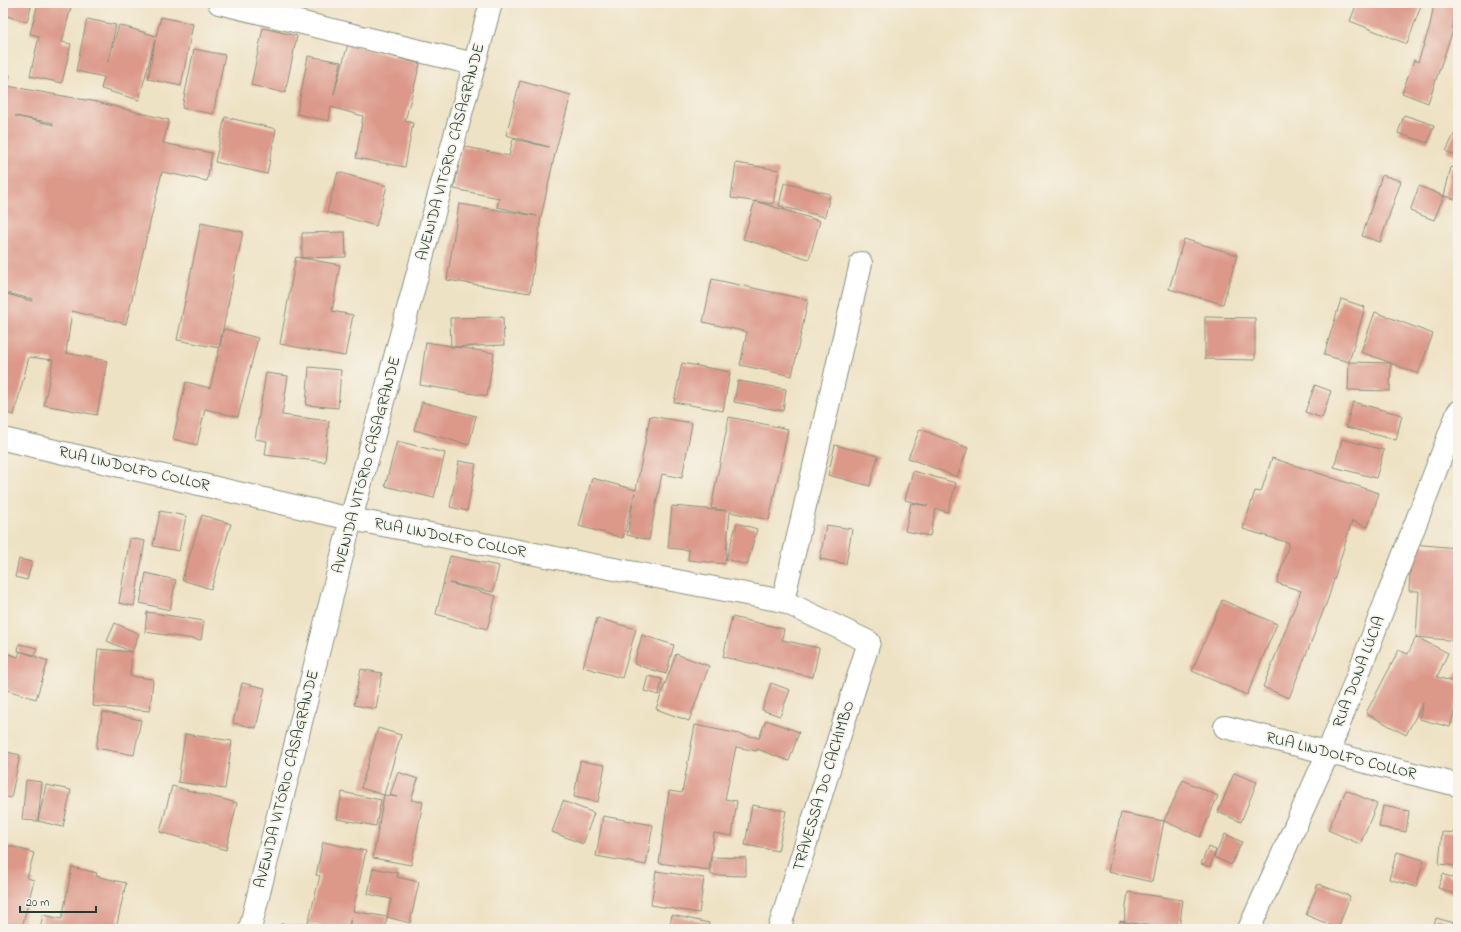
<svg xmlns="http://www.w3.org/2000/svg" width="1461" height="932" font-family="'Indie Flower',sans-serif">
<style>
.building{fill:#dc9889;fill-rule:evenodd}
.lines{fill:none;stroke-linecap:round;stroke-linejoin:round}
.minor-casing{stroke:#86907c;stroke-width:24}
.minor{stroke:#fff;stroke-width:22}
.labels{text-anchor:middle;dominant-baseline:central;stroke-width:3.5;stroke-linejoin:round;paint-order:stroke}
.street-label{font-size:16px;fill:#1f3d34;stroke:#f7f3e8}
</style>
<rect width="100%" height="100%" fill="#f7f3e8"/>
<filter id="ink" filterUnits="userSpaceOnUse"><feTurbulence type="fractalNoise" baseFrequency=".025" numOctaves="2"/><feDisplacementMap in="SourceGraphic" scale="8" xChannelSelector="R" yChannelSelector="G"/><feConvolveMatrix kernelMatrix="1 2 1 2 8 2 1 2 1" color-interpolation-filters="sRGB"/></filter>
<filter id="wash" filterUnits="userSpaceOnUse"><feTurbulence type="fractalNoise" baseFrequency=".012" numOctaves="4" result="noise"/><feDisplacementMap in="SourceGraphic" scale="16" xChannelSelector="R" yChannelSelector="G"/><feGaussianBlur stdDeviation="0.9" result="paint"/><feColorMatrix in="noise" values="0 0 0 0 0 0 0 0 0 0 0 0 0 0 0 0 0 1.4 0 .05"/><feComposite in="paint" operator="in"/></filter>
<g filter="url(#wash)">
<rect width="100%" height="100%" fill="#eee2c4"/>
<g id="blocks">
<!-- building -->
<g class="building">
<polygon points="3,3 32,3 27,22 3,15"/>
<polygon points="38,3 57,3 71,7 62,42 71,44 62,83 30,76 39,36 30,34"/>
<polygon points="1357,3 1422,3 1407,44 1350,21"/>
<polygon points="1434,3 1456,3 1452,33 1428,103 1402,93 1414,60 1418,62 1430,26"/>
<polygon points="161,17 193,24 181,86 148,79 155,40 139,100 101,89 104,77 76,71 87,19 116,25 108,62 119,25 156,36"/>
<polygon points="263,28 297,36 285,93 251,85"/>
<polygon points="348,44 420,64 405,121 413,123 405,167 356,158 363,116 331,107 329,121 297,114 308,56 341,62 334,94"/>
<polygon points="194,49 225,55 213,114 182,108"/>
<path d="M3,73L10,75L7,86L97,102L169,120L163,143L212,153L207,181L162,172L126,324L72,311L66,353L107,361L97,415L44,405L53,360L29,357L14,415L3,412V293L32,301V299L3,292V113L7,90L3,102ZM15,116L53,123V125Z"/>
<polygon points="520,81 571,95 556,149 541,217 530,293 447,280 459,204 537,216 497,207 499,198 454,189 462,146 509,156 513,139 549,147 506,135"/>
<polygon points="1404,115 1434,125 1428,143 1398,133"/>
<polygon points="225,117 276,129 267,174 215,162"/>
<polygon points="1458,127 1458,157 1446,151"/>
<polygon points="736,163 779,170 773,204 731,198"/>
<polygon points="1451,167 1458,169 1458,200 1444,196"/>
<polygon points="338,172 387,186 376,226 327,212"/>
<polygon points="1382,175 1401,181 1380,242 1362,236"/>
<polygon points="784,183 830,194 825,217 779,206"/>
<polygon points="1419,186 1444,196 1434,220 1410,211"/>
<polygon points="755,201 820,221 809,259 743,239"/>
<polygon points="201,223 243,232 219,348 177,340"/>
<polygon points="345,232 346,257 302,258 340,265 332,311 353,315 345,356 280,344 296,257 302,258 302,233"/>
<polygon points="1184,239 1237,255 1223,304 1169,289"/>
<polygon points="712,279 808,300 792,376 740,365 747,332 703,322"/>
<polygon points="1341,299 1365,307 1349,362 1391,363 1361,352 1375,312 1433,334 1418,374 1391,363 1390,391 1348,390 1349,362 1324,355"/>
<polygon points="503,317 504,345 451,347 450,318"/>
<polygon points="1205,317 1255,318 1255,360 1205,359"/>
<polygon points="224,329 258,338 238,417 205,409 197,445 173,439 186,382 210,388"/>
<polygon points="426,342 494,353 487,396 420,385"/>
<polygon points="682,363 730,372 723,411 674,402"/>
<polygon points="309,367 341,370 338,408 306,405"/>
<polygon points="266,373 288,376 282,415 329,421 325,462 265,455 267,441 255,439"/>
<polygon points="738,381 786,389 783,411 734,402"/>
<polygon points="1315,385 1331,391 1322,418 1305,412"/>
<polygon points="422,402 476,416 469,445 414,430"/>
<polygon points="1353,402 1402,415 1396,440 1346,427"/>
<polygon points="650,416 692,423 682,478 662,474 649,540 627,535 635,493 623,538 579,526 592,478 636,490"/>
<polygon points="729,417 788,429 769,520 730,512 725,564 688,560 689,550 668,548 672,506 728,511 711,508"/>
<polygon points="920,429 968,448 957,477 908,458"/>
<polygon points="1342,439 1384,450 1376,478 1334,467"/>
<polygon points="397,441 445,453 434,498 385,486"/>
<polygon points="835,445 878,456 870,486 828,475"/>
<polygon points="1272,458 1379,493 1368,527 1352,521 1328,599 1289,698 1263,687 1301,591 1277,583 1289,543 1243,529 1255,491 1261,492"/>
<polygon points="459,461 476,464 467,511 450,507"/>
<polygon points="913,471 956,483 948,512 936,509 930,536 905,531 911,503 928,506 905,500"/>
<polygon points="160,511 186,516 179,551 153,546"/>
<polygon points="202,515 231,524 211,589 182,580"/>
<polygon points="737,523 757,529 747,565 726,559"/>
<polygon points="826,525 852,529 846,564 820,559"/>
<polygon points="130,538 145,541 134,606 119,603"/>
<polygon points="1412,544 1458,548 1458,641 1416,637 1419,591 1409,591"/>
<polygon points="450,556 499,566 493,592 449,583 496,596 487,629 436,614"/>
<polygon points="19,559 32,562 27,580 15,577"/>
<polygon points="146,573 176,580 170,610 140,603"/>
<polygon points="1222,600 1277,624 1247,695 1192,671"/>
<polygon points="147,612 204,621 201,640 145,632"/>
<polygon points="732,617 784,629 782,640 819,648 813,677 723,657"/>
<polygon points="597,618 636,629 622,678 583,667"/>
<polygon points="115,623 139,634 132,652 107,641"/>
<polygon points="642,635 674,645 666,674 634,664"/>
<polygon points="1416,637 1448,653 1437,677 1458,683 1458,697 1450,727 1419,719 1423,703 1406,735 1366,713 1399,650 1408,654"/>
<polygon points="19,644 37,648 35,655 18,651"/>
<polygon points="98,649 132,652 130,676 153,679 150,711 93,706"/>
<polygon points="20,651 48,661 36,699 7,690 9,682 3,680 3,652 18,657"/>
<polygon points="676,654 709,666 689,721 656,709"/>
<polygon points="361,669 382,673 376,709 354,705"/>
<polygon points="1458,670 1458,682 1453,679"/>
<polygon points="648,676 662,679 659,695 644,691"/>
<polygon points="242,683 265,688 256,728 233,723"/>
<polygon points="771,683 790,690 780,716 762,710"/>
<polygon points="103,712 141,720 134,755 96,748"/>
<polygon points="766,720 799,732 789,761 757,749 757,751 736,747 725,799 737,801 732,836 714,833 709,870 659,863 669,791 682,793 695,725 759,738"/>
<polygon points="378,728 401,735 384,795 397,797 390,795 398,772 418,779 411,800 423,802 411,865 373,858 384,795 361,788"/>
<polygon points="185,734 232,741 225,789 178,782"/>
<polygon points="3,751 20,755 11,798 3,796"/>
<polygon points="580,761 605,765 598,802 574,797"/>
<polygon points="1234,773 1257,782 1241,822 1218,812"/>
<polygon points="26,780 42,782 38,821 22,820"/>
<polygon points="1183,780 1218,796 1200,837 1164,821 1152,882 1108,872 1121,813 1164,821"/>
<polygon points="46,785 71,790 63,827 38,821"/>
<polygon points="172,786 237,803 226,850 160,832"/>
<polygon points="1346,790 1377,804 1360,844 1328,830"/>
<polygon points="342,792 381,800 376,826 337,819"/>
<polygon points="563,801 594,813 583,844 552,832"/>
<polygon points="752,805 786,811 778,851 745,845"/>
<polygon points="1383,806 1409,811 1406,832 1379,827"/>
<polygon points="603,816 653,825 646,865 596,856"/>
<polygon points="1442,832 1458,833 1458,866 1439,864"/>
<polygon points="1225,834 1242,842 1231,865 1214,857"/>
<polygon points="323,842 366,851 353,911 387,917 385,929 349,929 351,917 348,929 330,929 308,923 320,876 316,875"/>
<polygon points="3,844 34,853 27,878 34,880 22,927 3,922"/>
<polygon points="1208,847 1216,850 1210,867 1201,864"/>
<polygon points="1397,852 1424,860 1416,887 1389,879"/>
<polygon points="711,857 746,858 746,876 711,875"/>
<polygon points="72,867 97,873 96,876 126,883 116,929 40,929 43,915 62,919"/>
<polygon points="373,868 398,873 397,877 419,882 410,923 387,917 391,899 368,894"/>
<polygon points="656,871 704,878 699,913 651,905"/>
<polygon points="1443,874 1458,880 1454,894 1438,888"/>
<polygon points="1318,884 1350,896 1338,928 1306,915"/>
<polygon points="1128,892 1183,900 1179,929 1124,922"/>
<polygon points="672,915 709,923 708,929 669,929"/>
<polygon points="1436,918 1458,924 1458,929 1433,929"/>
<polygon points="1120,921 1149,928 1149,929 1118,929"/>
<polygon points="281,924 317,928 317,929 280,929"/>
</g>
</g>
</g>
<g filter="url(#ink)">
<use href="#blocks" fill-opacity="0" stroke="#86907c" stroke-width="1"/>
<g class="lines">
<!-- minor casing -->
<g class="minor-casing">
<g id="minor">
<polyline points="219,3 474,64"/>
<polyline points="3,439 351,519 783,601 869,642 779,929"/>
<polyline points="783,601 861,263"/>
<polyline points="1225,727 1458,785"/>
<polyline points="250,929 351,519 491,3"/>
<polyline points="1249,929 1328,753 1458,412"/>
</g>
</g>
<!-- minor -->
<use href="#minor" class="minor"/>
</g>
</g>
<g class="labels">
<!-- street labels -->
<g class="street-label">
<text transform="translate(451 152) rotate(-75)">AVENIDA VITÓRIO CASAGRANDE</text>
<text transform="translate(367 465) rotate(-75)">AVENIDA VITÓRIO CASAGRANDE</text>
<text transform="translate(134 469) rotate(13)">RUA LINDOLFO COLLOR</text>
<text transform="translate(450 538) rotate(11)">RUA LINDOLFO COLLOR</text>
<text transform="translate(1359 672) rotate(-69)">RUA DONA LÚCIA</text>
<text transform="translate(1341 756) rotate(14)">RUA LINDOLFO COLLOR</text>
<text transform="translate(287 779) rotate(-76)">AVENIDA VITÓRIO CASAGRANDE</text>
<text transform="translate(824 786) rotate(-73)">TRAVESSA DO CACHIMBO</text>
</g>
</g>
<!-- margin -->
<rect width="1461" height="932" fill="none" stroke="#f7f3e8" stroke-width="16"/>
<!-- scale -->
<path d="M20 906v6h76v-6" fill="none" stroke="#1f3d34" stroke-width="2"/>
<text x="26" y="906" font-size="12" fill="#1f3d34" stroke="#f7f3e8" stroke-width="3" paint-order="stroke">20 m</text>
</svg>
